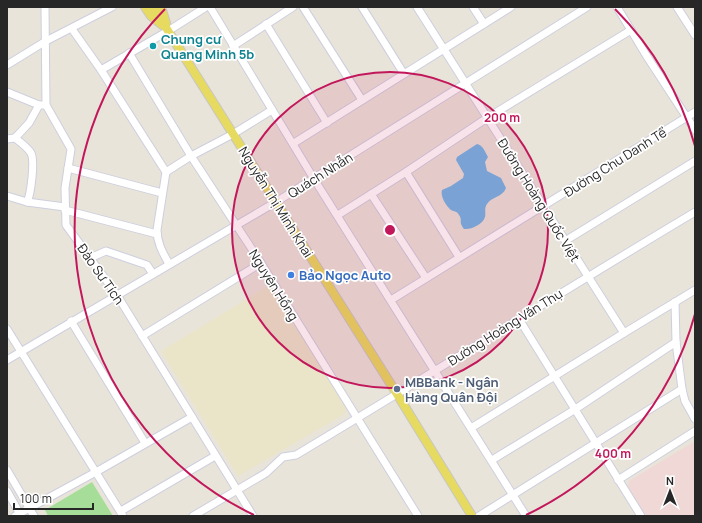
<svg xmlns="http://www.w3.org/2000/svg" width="702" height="523" font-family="Manrope,sans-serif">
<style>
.education{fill:#eae4c9}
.medical{fill:#f0d8d6}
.green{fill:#a6dd98}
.water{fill:#71b6e5}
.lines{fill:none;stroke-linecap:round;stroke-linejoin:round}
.minor-casing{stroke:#cecfdf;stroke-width:9}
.major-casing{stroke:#c7c7c7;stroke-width:10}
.minor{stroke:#fff;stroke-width:7}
.major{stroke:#e6da60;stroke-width:8}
.ring{fill:none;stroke:#c2185b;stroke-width:2}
.culture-dot{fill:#0f9aa8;stroke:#fff;stroke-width:1.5}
.shop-dot{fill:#3f7fe0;stroke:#fff;stroke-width:1.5}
.service-dot{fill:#5c6f8a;stroke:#fff;stroke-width:1.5}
.labels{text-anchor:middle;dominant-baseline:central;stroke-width:3.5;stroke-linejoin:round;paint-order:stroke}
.culture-label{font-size:13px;font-weight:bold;fill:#0d838f;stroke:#fff;text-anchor:start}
.street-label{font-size:13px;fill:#272727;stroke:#fff}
.shop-label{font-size:13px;font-weight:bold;fill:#366cbe;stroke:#fff;text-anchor:start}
.service-label{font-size:13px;font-weight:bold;fill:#4e5e75;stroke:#fff;text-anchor:start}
.centre{fill:#c2185b;stroke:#fff;stroke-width:2}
.ring-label{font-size:12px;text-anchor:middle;font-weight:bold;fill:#c2185b;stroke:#fff;stroke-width:3.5;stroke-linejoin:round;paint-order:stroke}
</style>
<rect width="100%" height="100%" fill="#e9e4d9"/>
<!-- education -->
<polygon class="education" points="271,284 347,406 345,414 238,476 161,351"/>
<!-- medical -->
<polygon class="medical" points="695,441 695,516 646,516 628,487 629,481"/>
<!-- green -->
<polygon class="green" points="92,482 113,516 48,516 45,510"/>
<!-- water -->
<path class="water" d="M477,144C483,145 485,152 488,157L485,162L487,171L501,178L506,188C503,197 491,197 487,204C484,208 486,213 485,217C483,224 471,230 464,229C458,221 463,221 459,215C457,211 455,212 451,210C446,206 440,196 442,190L451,186L463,178L464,174L456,160L457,157Z"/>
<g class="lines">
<!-- minor casing -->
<g class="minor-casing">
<g id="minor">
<polyline points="45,7 46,105 71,149 65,188 66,225 117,295 253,516"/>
<polyline points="210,7 314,179 526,516"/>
<polyline points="303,7 362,100"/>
<polyline points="362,7 404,74"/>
<polyline points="417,7 624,333"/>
<polyline points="473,7 484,24"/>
<polyline points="617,7 646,55 695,130"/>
<polyline points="677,7 695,35"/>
<polyline points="266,24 327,123"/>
<path d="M72,29L101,70L166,172L157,230C157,243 163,253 169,264"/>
<polyline points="233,46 293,7"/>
<polyline points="129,53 191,156 261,263 418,516"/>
<polyline points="7,65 46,41 112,7"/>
<polyline points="101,70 168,31 206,7"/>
<polyline points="7,92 39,105 46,105"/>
<polyline points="15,138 29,123 39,105"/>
<path d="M7,139L15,138C20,142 27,147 31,153C35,161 31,194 27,202L7,196"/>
<polyline points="294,143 511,7"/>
<polyline points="68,168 162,193"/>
<polyline points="166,172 191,156 233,134 272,110"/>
<polyline points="406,172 459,257"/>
<polyline points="371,194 426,278"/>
<polyline points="27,202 65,207"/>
<polyline points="65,210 157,234"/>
<polyline points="338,215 406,172 487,118 631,30"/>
<polyline points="565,241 695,161"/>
<polyline points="90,258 106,251 147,265 153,274"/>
<polyline points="391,300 695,112"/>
<polyline points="675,302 676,342 682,389 685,401 695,419"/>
<polyline points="519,319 641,516"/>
<polyline points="71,321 145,443"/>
<polyline points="7,329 123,516"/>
<polyline points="142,336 261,263"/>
<polyline points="7,360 276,202 587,7"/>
<polyline points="471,428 624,333 695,290"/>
<polyline points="492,460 574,410 676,342"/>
<polyline points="7,470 34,516"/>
<polyline points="618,480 695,431"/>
<polyline points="7,491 21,516"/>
<polyline points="121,511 215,456"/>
<polyline points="15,516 96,472 192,417"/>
<path d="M193,516L266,473L283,457L296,455C430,375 561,292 695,212"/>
<polyline points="479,516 682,389"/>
</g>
</g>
<!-- major casing -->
<g class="major-casing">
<g id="major">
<polyline points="145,7 151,16 162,25"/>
<polyline points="153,7 397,394 472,516"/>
<polyline points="161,7 166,23"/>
</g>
</g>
<!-- minor -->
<use href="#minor" class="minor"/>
<!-- major -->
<use href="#major" class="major"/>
</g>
<!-- distance rings -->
<circle cx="390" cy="230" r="158" fill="#c2185b" fill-opacity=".12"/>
<g class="ring">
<circle cx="390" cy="230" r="158"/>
<path d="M695 314A316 316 0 0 1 526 515M254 515A316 316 0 0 1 165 9M615 9A316 316 0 0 1 695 146"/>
</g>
<!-- markers -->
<circle class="culture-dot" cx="153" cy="46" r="4"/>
<circle class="shop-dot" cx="291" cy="275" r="4"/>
<circle class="service-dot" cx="397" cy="389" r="4"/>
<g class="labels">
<!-- culture labels -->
<g class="culture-label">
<text x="161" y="39">Chung cư<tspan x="161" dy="15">Quang Minh 5b</tspan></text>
</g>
<!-- street labels -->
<g class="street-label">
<text transform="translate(615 162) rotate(-32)">Đường Chu Danh Tể</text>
<text transform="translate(320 175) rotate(-32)">Quách Nhẫn</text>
<text transform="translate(539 200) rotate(58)">Đường Hoàng Quốc Việt</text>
<text transform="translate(276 202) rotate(58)">Nguyễn Thị Minh Khai</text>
<text transform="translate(101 274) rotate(55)">Đào Sư Tích</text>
<text transform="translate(274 285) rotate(58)">Nguyên Hồng</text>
<text transform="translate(505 327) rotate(-32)">Đường Hoàng Văn Thụ</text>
</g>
<!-- shop labels -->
<g class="shop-label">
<text x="299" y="275">Bảo Ngọc Auto</text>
</g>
<!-- service labels -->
<g class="service-label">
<text x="405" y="382">MBBank - Ngân<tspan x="405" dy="15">Hàng Quân Đội</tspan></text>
</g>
</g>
<circle cx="390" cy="230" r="6" class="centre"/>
<g class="ring-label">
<text x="502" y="122">200 m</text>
<text x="613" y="458">400 m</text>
</g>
<!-- border -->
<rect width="702" height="523" fill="none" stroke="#272727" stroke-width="16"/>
<!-- north arrow -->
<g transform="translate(670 491)" stroke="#ffffff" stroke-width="3" paint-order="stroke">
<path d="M0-3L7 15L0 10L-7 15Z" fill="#272727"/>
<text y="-6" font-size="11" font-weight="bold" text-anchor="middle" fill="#272727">N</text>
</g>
<!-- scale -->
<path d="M14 503v6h79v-6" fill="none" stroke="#272727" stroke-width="2"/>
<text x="20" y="503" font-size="12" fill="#272727" stroke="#ffffff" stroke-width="3" paint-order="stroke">100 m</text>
</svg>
